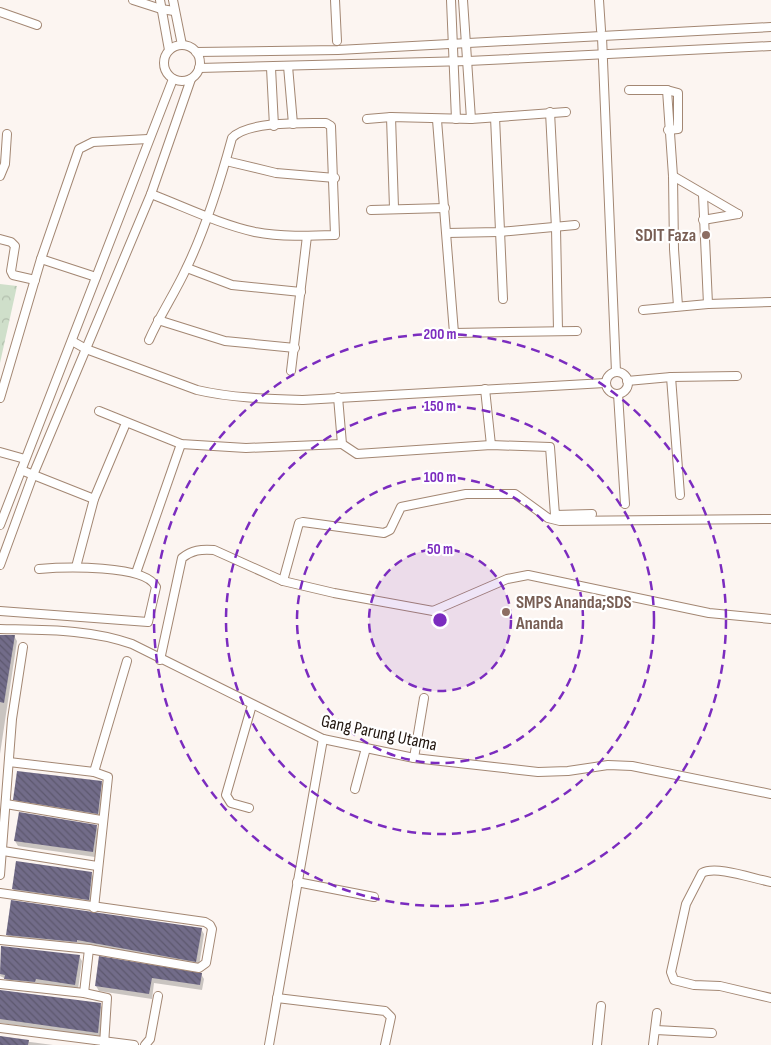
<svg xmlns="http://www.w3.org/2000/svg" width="771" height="1045" font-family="'Sofia Sans Condensed',sans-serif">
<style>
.forest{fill:url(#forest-crowns)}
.shadow{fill:#0003}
.building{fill:url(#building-back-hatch)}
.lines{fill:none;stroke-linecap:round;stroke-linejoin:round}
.street-casing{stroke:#a38773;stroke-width:10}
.street{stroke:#fff;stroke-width:8}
.ring{fill:none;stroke:#7b2cbf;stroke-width:2.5;stroke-dasharray:9 6}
.education-dot{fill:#8d6e63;stroke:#fff;stroke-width:2}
.labels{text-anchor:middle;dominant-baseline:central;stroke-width:4.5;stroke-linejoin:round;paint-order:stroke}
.education-label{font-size:18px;font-weight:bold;fill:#785e54;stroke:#fff;text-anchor:end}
.street-label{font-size:18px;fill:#20150e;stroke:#fff}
.centre{fill:#7b2cbf;stroke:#fff;stroke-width:2.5}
.ring-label{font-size:15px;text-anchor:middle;font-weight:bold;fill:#7b2cbf;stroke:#fff;stroke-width:4.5;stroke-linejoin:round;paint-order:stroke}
</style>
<defs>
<pattern id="forest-crowns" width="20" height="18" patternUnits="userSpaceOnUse" patternTransform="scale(1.25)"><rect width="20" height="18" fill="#cfdfca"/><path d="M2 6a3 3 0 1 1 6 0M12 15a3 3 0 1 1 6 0" fill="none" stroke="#b1beac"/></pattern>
<pattern id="building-back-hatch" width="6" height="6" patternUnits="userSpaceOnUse" patternTransform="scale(1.25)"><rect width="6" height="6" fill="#726c89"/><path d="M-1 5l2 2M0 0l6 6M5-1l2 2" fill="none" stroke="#5d586e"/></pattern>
</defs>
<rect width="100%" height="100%" fill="#fcf5f1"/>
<!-- forest -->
<polygon class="forest" points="0,284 17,286 0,363"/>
<!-- shadow -->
<g class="shadow">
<polygon points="14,636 17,641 0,754 0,637"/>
<polygon points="101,782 104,787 101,818 17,804 15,799"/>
<polygon points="96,826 99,831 95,857 18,846 15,841"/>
<polygon points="91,873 94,878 92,905 16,894 13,889"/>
<polygon points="201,929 204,934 199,966 10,940 7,935"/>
<polygon points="2,947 79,956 82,961 78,989 38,983 38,987 8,984 6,979 0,976"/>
<polygon points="100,958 201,974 204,979 202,990 154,983 152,999 99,991 96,986"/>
<polygon points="0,995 100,1004 103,1009 100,1037 0,1023"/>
<polygon points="0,1038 53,1045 0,1045"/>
</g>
<!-- building -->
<g class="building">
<polygon points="0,635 15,635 4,703 0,702"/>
<polygon points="17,771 102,781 98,814 13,800"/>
<polygon points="19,812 97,825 93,852 14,841"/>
<polygon points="16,861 92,872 89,900 12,889"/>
<polygon points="11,900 202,928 196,962 77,940 77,942 6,935"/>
<polygon points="1,946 80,955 75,985 36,979 35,982 4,979 5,975 0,974"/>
<polygon points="99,956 202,973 200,985 152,978 149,994 95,986"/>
<polygon points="0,990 101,1003 98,1033 0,1019"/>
<polygon points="0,1036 29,1040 28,1045 0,1045"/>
</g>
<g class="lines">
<!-- street casing -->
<g class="street-casing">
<g id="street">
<polyline points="133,0 161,9 174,11"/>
<polyline points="160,0 169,50"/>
<polyline points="173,0 182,45"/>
<polyline points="335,0 337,41"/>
<polyline points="451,0 456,119"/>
<polyline points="463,0 471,119"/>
<polyline points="599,0 601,30"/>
<polyline points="0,12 37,25"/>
<polyline points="602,37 616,372"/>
<circle cx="182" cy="63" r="18"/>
<polyline points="196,52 338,50 771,27"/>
<polyline points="288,66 293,124"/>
<polyline points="199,68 468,61 771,46"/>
<polyline points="271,68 274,126"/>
<polyline points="629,90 667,90 673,176 674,249 678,306"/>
<polyline points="667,90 678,93 678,129 668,130"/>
<polyline points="550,112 556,228 558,330"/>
<polyline points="391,117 394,208"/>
<polyline points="495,117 503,299"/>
<polyline points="367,119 391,117 471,119 566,112"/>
<polyline points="437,120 454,333 577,331"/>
<polyline points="226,161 276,173 335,178"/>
<polyline points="0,176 5,164 7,134"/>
<polyline points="673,176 738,214"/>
<polyline points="703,195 708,304"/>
<polyline points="371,210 445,208"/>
<polyline points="703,220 738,214"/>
<polyline points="447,233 499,232 575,225"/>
<polyline points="0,239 11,242 15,246 11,271 13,275 35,280"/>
<polyline points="41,259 96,277"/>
<polyline points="187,268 232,285 301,292"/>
<polyline points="643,310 708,304 771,302"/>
<polyline points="158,320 225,341 295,348"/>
<path d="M149,340C160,315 175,293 186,269C206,228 220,182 232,138C247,121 304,123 326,123L331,126L335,235C309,236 281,237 255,232C219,224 185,207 151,194"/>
<path d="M72,341L86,349L197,390C231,398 268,399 303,400L605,383"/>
<polyline points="291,371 307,236"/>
<circle cx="617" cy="383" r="11"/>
<polyline points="671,377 680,495"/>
<polyline points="627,381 671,377 737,376"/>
<polyline points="485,389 491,445"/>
<polyline points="618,394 625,504"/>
<polyline points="338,397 342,444 357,454 491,445 550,447 555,515 592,514"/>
<polyline points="0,398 41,259 79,149 93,142 148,139"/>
<polyline points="99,411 181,444 246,448 342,444"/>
<polyline points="0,452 25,459"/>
<polyline points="21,470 94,499"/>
<polyline points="0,525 173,79"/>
<polyline points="0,565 33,475 151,194 191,79"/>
<polyline points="76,567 94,499 126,423"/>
<polyline points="136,573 181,444"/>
<polyline points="283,581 299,523 303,522 384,533 390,530 401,507 466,494 515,494 548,518 560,521 771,519"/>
<path d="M0,611L148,622L156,587C146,564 62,567 39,569"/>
<path d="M0,629C45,630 90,629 132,644L323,739L414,758L538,772L568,771L608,765L632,766L771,794"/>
<path d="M160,660L182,558C192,550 201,549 214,550L283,581L334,593L433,611L507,579L528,575L709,613L771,619"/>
<polyline points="414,758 424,698"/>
<polyline points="9,762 94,772 108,777 94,908"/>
<polyline points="94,772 127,661"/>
<polyline points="355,789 366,748"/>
<polyline points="6,804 101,820"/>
<polyline points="249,808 231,803 226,795 252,705"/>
<polyline points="3,851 97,866"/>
<polyline points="0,875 12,719 23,647"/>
<polyline points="297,882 374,897"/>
<path d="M771,882C754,879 716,865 702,873L686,904L671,972L674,980L694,985L720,986L771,998"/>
<polyline points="0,893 205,922 210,925 212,929 206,963 199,968 89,949 0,940"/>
<polyline points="0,984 84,993 107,998 104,1045"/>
<polyline points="84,993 89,949"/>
<polyline points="277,998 385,1011 391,1017 385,1045"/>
<polyline points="0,1028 134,1045"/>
<polyline points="656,1030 712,1033"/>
<polyline points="145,1045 150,1039 158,996"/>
<polyline points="269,1045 323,739"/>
<polyline points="597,1045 601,1006"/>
<polyline points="653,1045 657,1013"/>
</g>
</g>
<!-- street -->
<use href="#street" class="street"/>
</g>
<!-- distance rings -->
<circle cx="440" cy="620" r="71" fill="#7b2cbf" fill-opacity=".12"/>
<g class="ring">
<circle cx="440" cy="620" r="71"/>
<circle cx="440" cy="620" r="143"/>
<circle cx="440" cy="620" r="214"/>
<circle cx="440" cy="620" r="286"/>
</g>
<!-- markers -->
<g class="education-dot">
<circle cx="706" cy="235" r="5"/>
<circle cx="506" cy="612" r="5"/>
</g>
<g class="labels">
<!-- education labels -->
<g class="education-label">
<text x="696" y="235">SDIT Faza</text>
<text x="516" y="602" text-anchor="start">SMPS Ananda;SDS<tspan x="516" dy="21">Ananda</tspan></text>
</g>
<!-- street labels -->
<g class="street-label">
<text transform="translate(379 733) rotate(12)">Gang Parung Utama</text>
</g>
</g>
<circle cx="440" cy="620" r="8" class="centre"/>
<g class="ring-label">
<text x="440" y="339">200 m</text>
<text x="440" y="411">150 m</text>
<text x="440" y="482">100 m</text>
<text x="440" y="554">50 m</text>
</g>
</svg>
